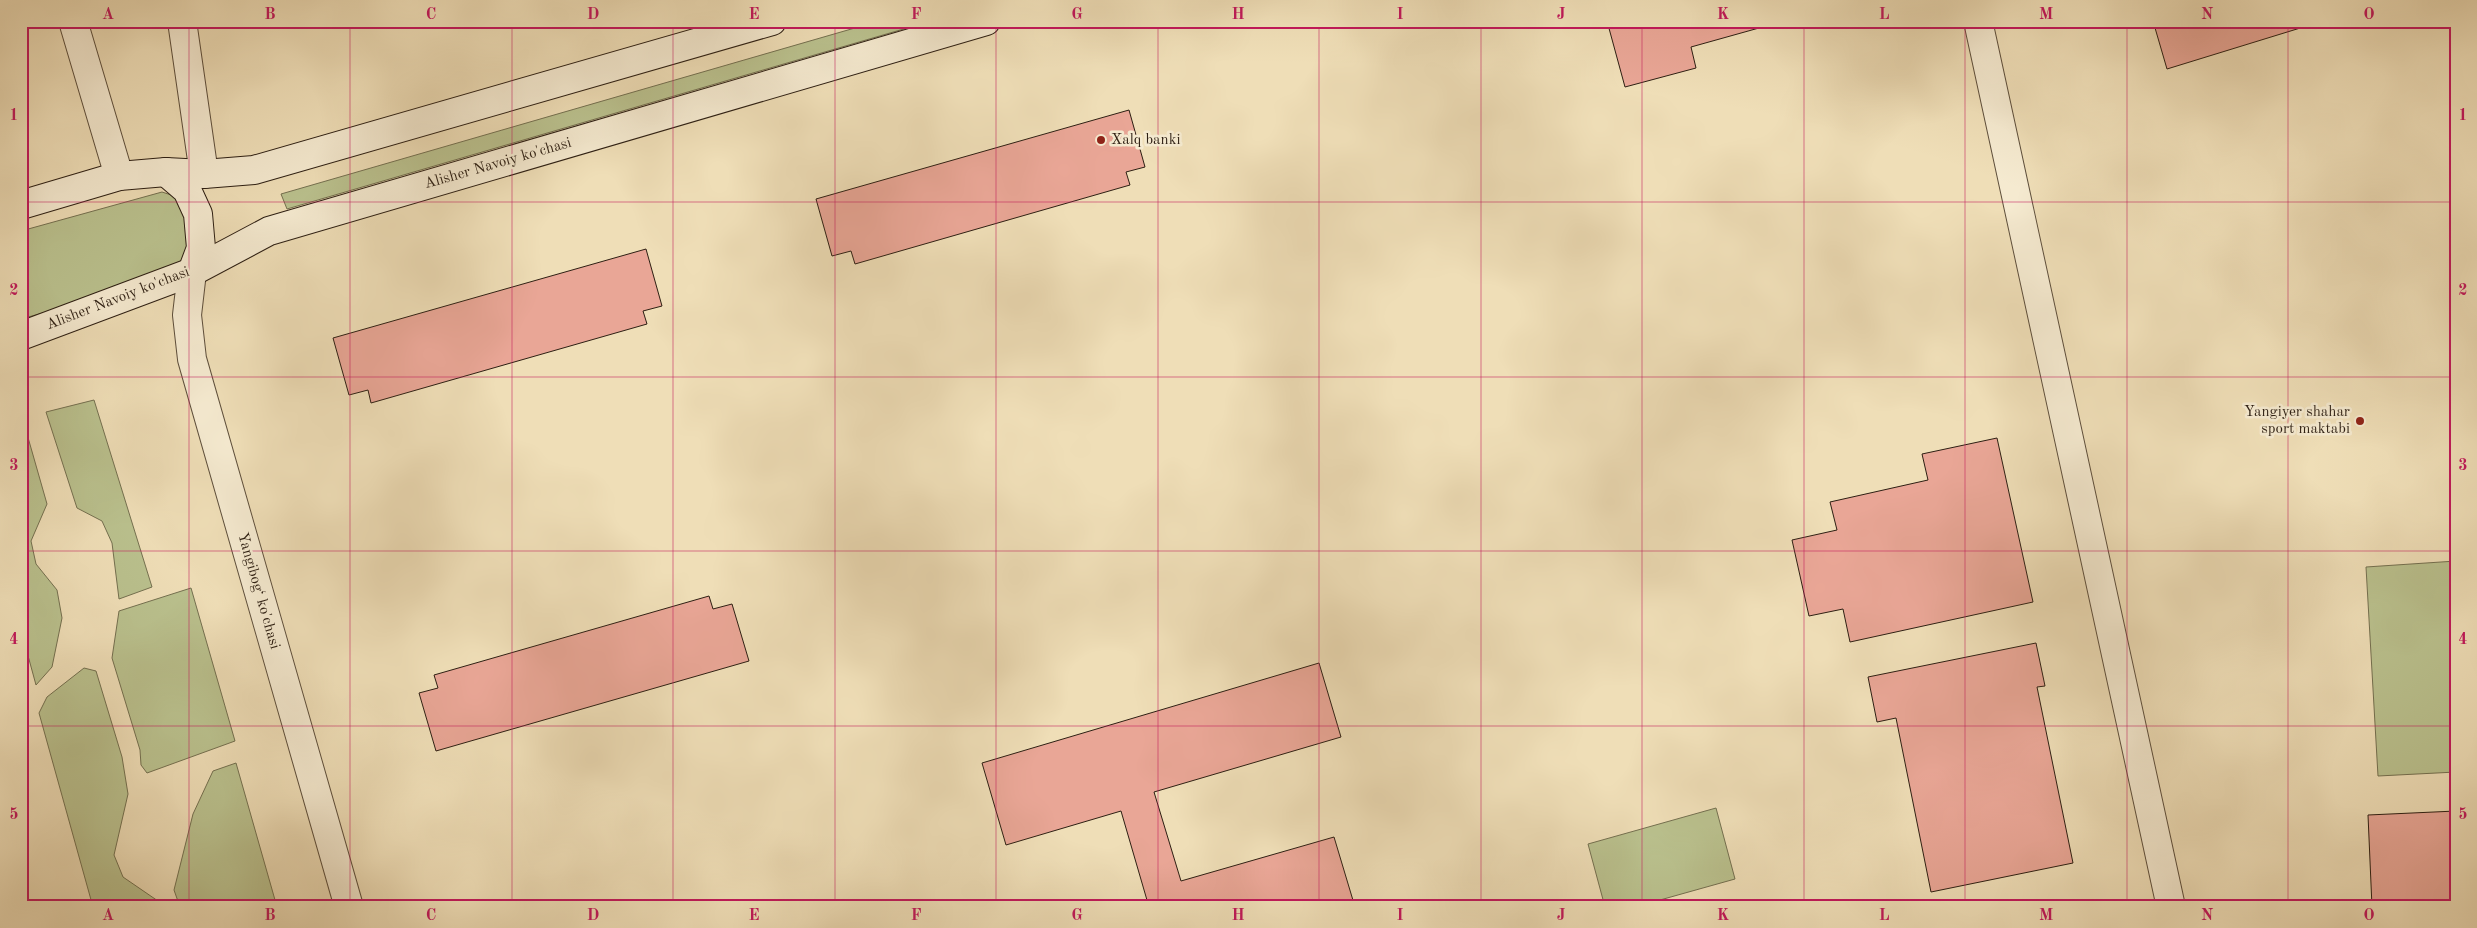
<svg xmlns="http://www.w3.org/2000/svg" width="2477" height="928" font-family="'Old Standard TT',serif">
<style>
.green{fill:#bac18e;stroke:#747050}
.building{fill:#e9a696;stroke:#2d1f13}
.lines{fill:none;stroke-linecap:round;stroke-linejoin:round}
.street-casing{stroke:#5e4f3c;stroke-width:30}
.secondary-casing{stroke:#2d1f13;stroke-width:30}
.street{stroke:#f5ead0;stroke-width:28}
.secondary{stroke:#f5ead0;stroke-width:28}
.grid{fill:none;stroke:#c2185b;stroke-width:1;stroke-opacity:0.55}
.poi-dot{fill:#8f2418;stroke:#f5ead0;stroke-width:2}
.labels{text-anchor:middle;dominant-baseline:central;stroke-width:5;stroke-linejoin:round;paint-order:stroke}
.poi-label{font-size:15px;fill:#2d1f13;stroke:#f5ead0;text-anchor:start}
.street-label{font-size:15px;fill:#2d1f13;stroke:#f5ead0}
.neatline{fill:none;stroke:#c2185b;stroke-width:2}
.grid-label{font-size:16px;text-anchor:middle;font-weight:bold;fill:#c2185b}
</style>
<rect width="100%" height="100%" fill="#efdeb7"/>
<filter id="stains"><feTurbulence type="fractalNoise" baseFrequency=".004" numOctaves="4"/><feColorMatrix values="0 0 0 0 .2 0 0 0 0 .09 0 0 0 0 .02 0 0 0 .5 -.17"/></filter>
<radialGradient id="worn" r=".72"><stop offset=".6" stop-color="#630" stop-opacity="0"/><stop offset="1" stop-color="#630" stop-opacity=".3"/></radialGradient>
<!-- green -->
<g class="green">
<polygon points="879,21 931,21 287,209 281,194"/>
<polygon points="162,192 196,203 187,273 21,319 21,231"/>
<polygon points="94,400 152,587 119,599 112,543 102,521 77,508 46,412"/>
<polygon points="23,420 47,504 31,541 36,564 57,590 62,618 52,667 36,685 21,630 21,421"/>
<polygon points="2456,561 2456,772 2378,776 2366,567"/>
<polygon points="191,588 235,741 147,773 141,765 140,750 112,658 119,611"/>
<polygon points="84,668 96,671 122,757 128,794 114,855 123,877 158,901 160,907 93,907 39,713 47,697"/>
<polygon points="236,763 277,907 180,907 174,890 193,814 213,771"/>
<polygon points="1716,808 1735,879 1635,907 1605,907 1588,844"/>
</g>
<!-- building -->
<g class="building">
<polygon points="1607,21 1784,21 1691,47 1696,68 1625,87"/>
<polygon points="2153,21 2323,21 2167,69"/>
<polygon points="1129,110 1145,167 1126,172 1130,185 855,264 851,251 832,256 816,199"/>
<polygon points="646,249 662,306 643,311 647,324 371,403 368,390 349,395 333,338"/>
<polygon points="1997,438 2033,602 1850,642 1843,609 1809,616 1792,540 1837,530 1830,502 1928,480 1922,454"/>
<polygon points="709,596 713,609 732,604 749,661 436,751 419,693 438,688 434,675"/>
<polygon points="2036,643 2045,686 2037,687 2073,863 1931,892 1896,718 1877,722 1868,677"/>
<polygon points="1319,663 1341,737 1154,792 1181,881 1334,837 1355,907 1149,907 1121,811 1006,845 982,763"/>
<polygon points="2456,811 2456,907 2372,907 2368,815"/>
</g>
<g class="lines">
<!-- street casing -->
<g class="street-casing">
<g id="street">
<polyline points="73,21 119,176"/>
<polyline points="182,21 204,174"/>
<polyline points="1978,21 2171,907"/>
<polyline points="192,272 187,315 192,359 349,907"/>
</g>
</g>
<!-- secondary casing -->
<g class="secondary-casing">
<g id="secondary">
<polyline points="166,172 187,190 198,214 201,248 192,272"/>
<polyline points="21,205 119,176 166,172 204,174 254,170 772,21"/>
<polyline points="21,336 192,272 269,231 986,21"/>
</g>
</g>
<!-- street -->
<use href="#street" class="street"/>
<!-- secondary -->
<use href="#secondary" class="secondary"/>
</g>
<!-- grid -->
<path class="grid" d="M189,21V907M350,21V907M512,21V907M673,21V907M835,21V907M996,21V907M1158,21V907M1319,21V907M1481,21V907M1642,21V907M1804,21V907M1965,21V907M2127,21V907M2288,21V907M21,202H2456M21,377H2456M21,551H2456M21,726H2456"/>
<!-- markers -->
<g class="poi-dot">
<circle cx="1101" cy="140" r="5"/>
<circle cx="2360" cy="421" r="5"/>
</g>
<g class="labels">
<!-- poi labels -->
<g class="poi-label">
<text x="1111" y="140">Xalq banki</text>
<text x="2350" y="412" text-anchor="end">Yangiyer shahar<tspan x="2350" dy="17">sport maktabi</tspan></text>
</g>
<!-- street labels -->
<g class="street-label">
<text transform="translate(498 164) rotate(-16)">Alisher Navoiy ko'chasi</text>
<text transform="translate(118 299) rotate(-21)">Alisher Navoiy ko'chasi</text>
<text transform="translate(258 591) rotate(74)">Yangibog‘ ko'chasi</text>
</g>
</g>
<!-- margin -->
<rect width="2477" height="928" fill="none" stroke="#efdeb7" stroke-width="55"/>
<rect x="28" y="28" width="2422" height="872" class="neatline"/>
<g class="grid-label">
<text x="108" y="19">A</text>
<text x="270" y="19">B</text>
<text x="431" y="19">C</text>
<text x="593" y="19">D</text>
<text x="754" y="19">E</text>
<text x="916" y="19">F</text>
<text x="1077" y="19">G</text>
<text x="1238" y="19">H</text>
<text x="1400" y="19">I</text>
<text x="1561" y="19">J</text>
<text x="1723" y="19">K</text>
<text x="1884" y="19">L</text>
<text x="2046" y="19">M</text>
<text x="2207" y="19">N</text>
<text x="2369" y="19">O</text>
<text x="14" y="120">1</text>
<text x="2463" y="120">1</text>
<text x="14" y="295">2</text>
<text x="2463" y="295">2</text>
<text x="14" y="470">3</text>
<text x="2463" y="470">3</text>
<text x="14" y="644">4</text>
<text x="2463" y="644">4</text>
<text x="14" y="819">5</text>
<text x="2463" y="819">5</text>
<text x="108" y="920">A</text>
<text x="270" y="920">B</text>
<text x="431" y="920">C</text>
<text x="593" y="920">D</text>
<text x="754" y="920">E</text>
<text x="916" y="920">F</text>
<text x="1077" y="920">G</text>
<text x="1238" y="920">H</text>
<text x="1400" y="920">I</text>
<text x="1561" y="920">J</text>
<text x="1723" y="920">K</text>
<text x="1884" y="920">L</text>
<text x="2046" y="920">M</text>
<text x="2207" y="920">N</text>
<text x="2369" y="920">O</text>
</g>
<rect width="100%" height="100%" filter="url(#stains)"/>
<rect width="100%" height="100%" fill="url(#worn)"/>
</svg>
